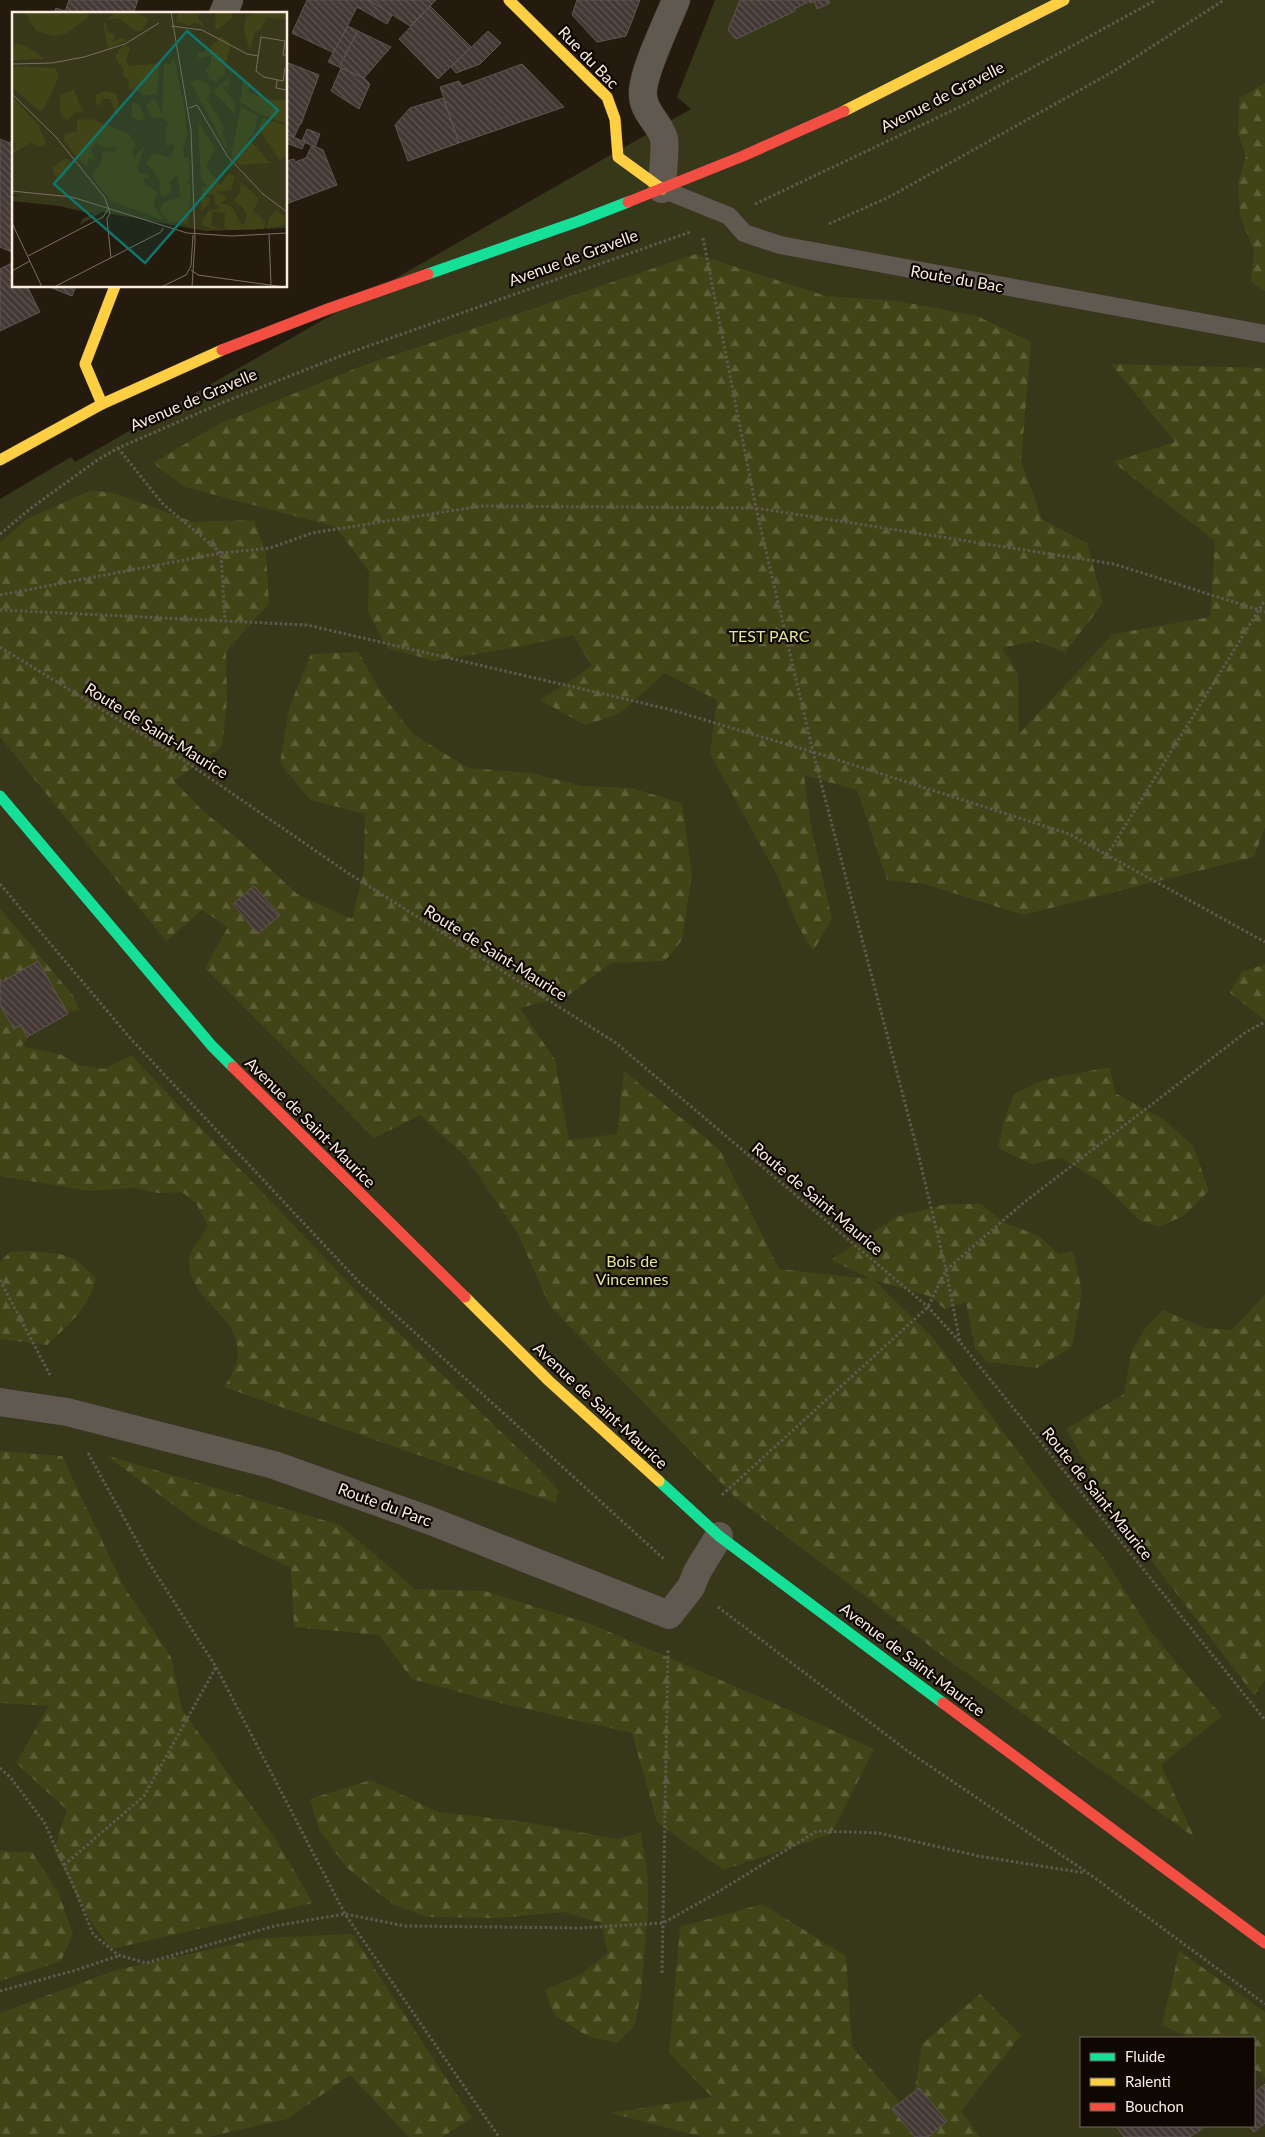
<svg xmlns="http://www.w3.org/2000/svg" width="1265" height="2137" font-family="Lato,sans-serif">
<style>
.green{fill:#37381a;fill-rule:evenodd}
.forest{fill:url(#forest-firs)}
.building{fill:url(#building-back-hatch);stroke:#615552}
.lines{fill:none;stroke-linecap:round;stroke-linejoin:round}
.lane-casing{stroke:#3c342c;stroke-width:19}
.street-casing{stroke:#3c342c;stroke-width:29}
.fast-casing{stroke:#3c342c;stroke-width:12}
.slow-casing{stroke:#3c342c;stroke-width:12}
.jam-casing{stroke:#3c342c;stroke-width:12}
.path{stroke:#60594f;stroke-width:3;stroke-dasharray:2.5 2.5;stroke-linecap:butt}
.lane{stroke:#60594f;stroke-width:18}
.street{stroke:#60594f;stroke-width:28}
.fast{stroke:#16e098;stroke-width:11}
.slow{stroke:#ffcf43;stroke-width:11}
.jam{stroke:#f24e42;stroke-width:11}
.labels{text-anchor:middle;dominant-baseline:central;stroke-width:4.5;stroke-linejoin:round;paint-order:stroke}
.street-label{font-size:16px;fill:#faeddf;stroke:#0f0802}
.park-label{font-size:16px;fill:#dee897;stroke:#0f0802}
.inset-road{fill:none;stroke:#7a6e61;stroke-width:1}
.view{fill:#0f766e;fill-opacity:0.15;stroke:#0f766e;stroke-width:2.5}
.inset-edge{fill:none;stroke:#faeddf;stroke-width:2.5}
</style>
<defs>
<pattern id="forest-firs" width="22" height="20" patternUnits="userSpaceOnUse" patternTransform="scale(1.25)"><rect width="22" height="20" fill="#414416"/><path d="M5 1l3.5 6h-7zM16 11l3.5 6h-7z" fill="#5d5f37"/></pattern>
<pattern id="building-back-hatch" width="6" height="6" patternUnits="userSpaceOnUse" patternTransform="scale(1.25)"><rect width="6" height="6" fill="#433834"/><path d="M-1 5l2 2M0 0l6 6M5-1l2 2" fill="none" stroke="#5f5551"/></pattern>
</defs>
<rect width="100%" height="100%" fill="#241a0d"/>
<!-- green -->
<path class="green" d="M715,0H740L728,30L736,38L795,11L794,9L810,1H814L818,9L829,3L828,0H1265V2137H0V499L71,457L75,462L691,109L677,97ZM1081,2038H1254V2126H1081Z"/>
<!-- forest -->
<g class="forest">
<polygon points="1265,83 1265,291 1251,282 1254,251 1240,216 1238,183 1246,156 1238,134 1239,98"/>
<polygon points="696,254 826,296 898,301 977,316 1031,342 1021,461 1042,519 1087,543 1103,603 1065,652 1035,641 1002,648 1018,673 1019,734 1113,634 1210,617 1215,541 1113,462 1175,442 1111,364 1265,368 1265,827 1254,857 1023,915 925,884 887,880 857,790 804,775 811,827 832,919 813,951 798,926 777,875 710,754 717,700 665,673 619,714 585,725 540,700 592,666 573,635 518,647 435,661 387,648 368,612 369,572 336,527 185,487 153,463 217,425 359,367"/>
<polygon points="92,490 117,494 193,522 254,520 266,553 269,603 226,652 227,699 222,747 174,781 203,811 239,840 297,894 352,919 364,869 365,814 310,800 280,763 289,708 311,654 358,652 384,697 413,734 468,768 531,773 582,786 631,788 682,803 692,874 682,940 665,961 611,963 569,995 520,1008 555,1060 569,1140 617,1134 624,1071 720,1150 779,1269 871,1279 831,1260 896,1217 946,1204 981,1204 1003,1222 1039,1236 1059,1254 1073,1251 1082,1292 1072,1347 1037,1368 987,1362 975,1348 966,1302 945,1309 929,1296 874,1280 933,1338 1052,1497 1102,1555 1151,1632 1222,1716 1161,1765 1194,1837 939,1653 735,1497 550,1306 517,1232 465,1156 420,1115 374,1138 205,968 228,927 202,910 166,941 0,737 0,543 27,519"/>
<path d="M0,908L74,997L79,1010L42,1018L22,1046L62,1055L78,1065L104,1069L131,1055L364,1299L537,1467L559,1491L555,1503L224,1387C270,1322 185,1307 189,1259C190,1249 203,1235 208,1226L196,1203L182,1192L158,1193L133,1188L89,1191L0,1176Z"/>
<polygon points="1265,964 1265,1020 1230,993 1242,972"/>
<polygon points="1110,1067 1115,1093 1163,1119 1193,1146 1209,1191 1183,1216 1159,1227 1139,1220 1101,1182 1061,1158 1032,1164 998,1148 1004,1121 1014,1094 1043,1080"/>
<path d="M29,1251C63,1254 72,1252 96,1279C88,1309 69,1324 47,1345L0,1339V1262L10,1252Z"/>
<polygon points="1265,1295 1265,1680 1254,1695 1114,1511 1066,1429 1124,1394 1131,1353 1145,1328 1164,1310 1204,1328 1232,1330"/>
<polygon points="0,1451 62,1456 124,1587 171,1657 182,1710 276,1840 313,1903 111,1949 90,1920 54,1850 67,1810 16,1763 49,1706 0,1703"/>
<polygon points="105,1455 340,1525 415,1589 485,1591 591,1624 769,1701 874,1749 831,1834 723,1870 657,1822 632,1733 500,1703 412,1679 379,1635 294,1627 291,1568 201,1525"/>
<polygon points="371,1780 438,1812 526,1822 616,1839 641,1833 648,1878 648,1912 641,1992 635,2025 617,2043 589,2037 554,2015 545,1990 580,1975 608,1953 601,1923 564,1912 496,1918 428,1917 394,1905 347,1868 319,1830 310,1799"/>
<polygon points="0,1850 9,1852 32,1852 59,1894 73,1934 61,1961 0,1981"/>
<polygon points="762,1904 846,1956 852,2047 911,2115 922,2044 980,1994 1021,2035 961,2111 980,2137 702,2137 610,2113 712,2097 669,2053 680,1927"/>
<polygon points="352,1934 472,2118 442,2137 409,2137 350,2075 287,2119 208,2137 0,2137 0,2013 116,1970 263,1938"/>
<polygon points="1179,1951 1265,2012 1265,2078 1261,2073 1254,2069 1254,2038 1189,2038 1162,2025"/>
</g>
<!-- building -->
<g class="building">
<polygon points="69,0 138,0 133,14 71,14 65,11"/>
<polygon points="307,0 369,0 392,15 387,24 357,7 334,53 292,33"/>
<polygon points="369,0 436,0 410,26"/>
<polygon points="577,0 640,0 626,36 597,42 572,15"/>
<polygon points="740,0 817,0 811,3 810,1 794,9 795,11 736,39 728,30"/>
<polygon points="817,0 828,0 830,3 817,9 814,1"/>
<polygon points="430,6 471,47 438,79 399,39"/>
<polygon points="56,8 65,11 71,14 54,14"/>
<polygon points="348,26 358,31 339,67 328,62"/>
<polygon points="358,31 391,47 364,78 339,67"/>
<polygon points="488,31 501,43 480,64 456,73 451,67"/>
<polygon points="286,62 319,75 301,124 300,124 294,137 286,134"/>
<polygon points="522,64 564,107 459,143 440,87 459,81 462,86"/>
<polygon points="341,68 364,78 370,84 359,109 331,91"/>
<polygon points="443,98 459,143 408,161 395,125 410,108"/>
<polygon points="307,129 320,134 315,147 302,141"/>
<polygon points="286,134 305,142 302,149 286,143"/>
<polygon points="14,135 14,253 0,247 0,139 10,143"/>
<polygon points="312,145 323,150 337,185 286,204 286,161 294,159 295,162 306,158"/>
<polygon points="14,262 14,286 27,286 40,312 0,331 0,269"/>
<polygon points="47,286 76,286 72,296"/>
<polygon points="254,886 280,915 258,934 233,904"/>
<polygon points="38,961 68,1014 27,1037 21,1025 14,1029 0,1005 0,979 2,982"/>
<polygon points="1265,2084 1265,2123 1254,2132 1249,2126 1254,2126 1254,2093"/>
<polygon points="919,2088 947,2121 928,2137 915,2137 892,2109"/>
<polygon points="1116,2126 1201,2126 1203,2128 1190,2137 1124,2137"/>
</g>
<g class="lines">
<!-- lane casing -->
<g class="lane-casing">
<polyline id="lane" points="662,189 729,216 744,233 780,245 1265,334"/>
</g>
<!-- street casing -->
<g class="street-casing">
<g id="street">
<polyline points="223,14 229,0"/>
<path d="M662,189C662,177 666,150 664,139C660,122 641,112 643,90C645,67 667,23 676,0"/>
<polyline points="0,1402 67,1412 274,1465 431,1521 669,1615 691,1587 697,1572 719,1536"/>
</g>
</g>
<!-- fast casing -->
<g class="fast-casing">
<g id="fast">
<polyline points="428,274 579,221 628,202"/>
<polyline points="0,796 212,1046 233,1067"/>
<polyline points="659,1481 719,1536 943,1703"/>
</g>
</g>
<!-- slow casing -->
<g class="slow-casing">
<g id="slow">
<polyline points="509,0 607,97 615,119 618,157 662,189"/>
<polyline points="844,111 1064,0"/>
<polyline points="102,404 85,364 115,286"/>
<polyline points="0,460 102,404 222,350"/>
<polyline points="465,1297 549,1381 659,1481"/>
</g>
</g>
<!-- jam casing -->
<g class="jam-casing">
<g id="jam">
<polyline points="628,202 743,156 844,111"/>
<polyline points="222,350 328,309 428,274"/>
<polyline points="233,1067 465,1297"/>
<polyline points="943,1703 1265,1943"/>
</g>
</g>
<!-- path -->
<g class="path">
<polyline points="755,204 966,104 1156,0"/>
<polyline points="829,224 891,196 1114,71 1224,0"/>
<polyline points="703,238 756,508 813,752 917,1149 946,1270 960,1342"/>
<polyline points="118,448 163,504 221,553 225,621"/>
<polyline points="0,534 31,508 99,459 118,448 224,402 343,355 690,232"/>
<polyline points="0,595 221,553 270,548 312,533 481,506 756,508 1114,564 1265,612"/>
<polyline points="0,610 307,625 668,709 813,752 1069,834 1265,942"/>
<polyline points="0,647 182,759 345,871 616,1043 928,1307 960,1342 1265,1720"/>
<polyline points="1107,855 1265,600"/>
<polyline points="0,884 130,1038 358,1281 665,1560"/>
<polyline points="0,1280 50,1375"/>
<polyline points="88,1453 149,1563 216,1667 345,1914 499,2137"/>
<polyline points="722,1495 928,1307 946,1270 1022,1204 1246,1032 1265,1022"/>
<polyline points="718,1607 909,1752 1088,1873 1265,2004"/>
<polyline points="0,1768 10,1777 44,1822 77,1894 93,1934 118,1955 146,1963 274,1926 345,1914 405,1926 581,1928 663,1923 713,1895 817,1831 879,1833 978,1856 1085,1873"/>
<polyline points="64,1865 144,1796 216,1667"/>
<polyline points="662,1973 668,1648"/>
<polyline points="0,1991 73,1971 118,1956"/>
</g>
<!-- lane -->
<use href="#lane" class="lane"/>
<!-- street -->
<use href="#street" class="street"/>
<!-- fast -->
<use href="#fast" class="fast"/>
<!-- slow -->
<use href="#slow" class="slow"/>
<!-- jam -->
<use href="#jam" class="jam"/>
</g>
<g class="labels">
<!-- street labels -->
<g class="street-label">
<text transform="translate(589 57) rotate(46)">Rue du Bac</text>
<text transform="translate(942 96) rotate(-27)">Avenue de Gravelle</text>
<text transform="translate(573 257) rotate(-20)">Avenue de Gravelle</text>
<text transform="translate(957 278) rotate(10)">Route du Bac</text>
<text transform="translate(193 399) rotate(-23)">Avenue de Gravelle</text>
<text transform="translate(157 730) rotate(32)">Route de Saint-Maurice</text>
<text transform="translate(496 952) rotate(32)">Route de Saint-Maurice</text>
<text transform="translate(311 1122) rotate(45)">Avenue de Saint-Maurice</text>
<text transform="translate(818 1198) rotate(40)">Route de Saint-Maurice</text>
<text transform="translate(601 1405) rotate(43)">Avenue de Saint-Maurice</text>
<text transform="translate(1098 1493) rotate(51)">Route de Saint-Maurice</text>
<text transform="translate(385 1504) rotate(20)">Route du Parc</text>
<text transform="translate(913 1659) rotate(37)">Avenue de Saint-Maurice</text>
</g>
<!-- park labels -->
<g class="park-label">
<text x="769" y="635">TEST PARC</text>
<text x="632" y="1260">Bois de<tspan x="632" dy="18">Vincennes</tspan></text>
</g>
</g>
<!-- overview -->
<g transform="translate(12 12)">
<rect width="275" height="275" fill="#241a0d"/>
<path d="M0,0H275V216L193,219L90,200L68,213L70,207L82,202L47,194L0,189V184H7L0,182Z" fill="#37381a"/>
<path d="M13,0H65L76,2L77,5L55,21L42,24L24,19ZM110,0H122L137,7L129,19H123L108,7H96L101,2ZM166,0H188L186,6L193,15L182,10L179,14L164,9ZM204,0H220L221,5L206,17L203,16ZM245,0H275V8L254,5L250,16L243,21L238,39L232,19L234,5ZM91,10L94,11L95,20L103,23L101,29L111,26L115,29L96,36ZM209,24L219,32L214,51L221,61L213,56V62L204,70L197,67L194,58L199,51V43L187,47L186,41L195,39ZM0,31L14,34L33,47L0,48ZM114,33L118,37L114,49L118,54L148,51L145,82L131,84L127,79L116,77L117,68L111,64L112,58L103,46L108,36ZM162,45L173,98L175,123L171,139L172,145L177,146L178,169L174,170L179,173L176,212L157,210L147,198L151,191L169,184L165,163L157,170L160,179L151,185L148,182L147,167L134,151L142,141L158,146L163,134L159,131L155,135L153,123L156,111L151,106L140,105L134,94L140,87L144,88L150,103L152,52H159ZM0,54L43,56L47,65L32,96L27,99L0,75ZM216,66L218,74L210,75L223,90V102L201,79ZM187,67L197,72L199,79L195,87L213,116L210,120L216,140L179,71ZM231,69L237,70V80L258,88H275V112L247,102L228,90ZM62,78L71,100H65L55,108L48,101V82ZM93,79L103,81L107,91L106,103L101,102L102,97L98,87H91L87,94L84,91V83ZM0,84L26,113L34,130L32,135L23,134L20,130L0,142V137L4,135L0,124ZM120,90L127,92L133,106L128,109L120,105ZM229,95L246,104L241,123L236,126L258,151L227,153L219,143ZM251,106L275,114V144L268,149L246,116ZM79,107L116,121L124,132L120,141L123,145L134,132L125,156L127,161L136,162L138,167L132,166L131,170L145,180L141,192L151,208L99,189L82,167L80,162L88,154L91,139L97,138L101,142L105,135L92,136L84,131L79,136L82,148L76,146V155L65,146L52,128L53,122L65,119V108ZM186,109L203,137L194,154L208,173L217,162L223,164L219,178L204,180L216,186L208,191L220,195L229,212H232L235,204L232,197L222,188L228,180L229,170L247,187L241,199L253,209L252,217L216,218L212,215L213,201L201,199L199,214L212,218L200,217L189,212L196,199L210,196L203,192L202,182H198L193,184L198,186V190L189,200L190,175L196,174L189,167ZM55,146L60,153L50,167L44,165L40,155ZM264,198L272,204L274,212L255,217L257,206Z" fill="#414416"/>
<path class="inset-road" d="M159,0L179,118L183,229L180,275M159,14L190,18L235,42L246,44M0,52L40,51L72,45L113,32L147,11M273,56L271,69L252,65L244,59L249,25L273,29L271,43H275M265,68L264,76L275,78M0,82L44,125L93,186L98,201L95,207L99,246M177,96L185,93L216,145L251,182L275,200M0,179L60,185L175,221L220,224L275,221M0,211L30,275M257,222L259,273M16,244L91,205L97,196M179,258L186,263L272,275M0,259L18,249M174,263L179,254L181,223M42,275L149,220L151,216M149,275L174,263"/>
<path class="view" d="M175,19L266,98L133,251L42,172Z"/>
<rect width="275" height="275" class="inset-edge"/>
</g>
<!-- legend -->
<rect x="1080" y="2037" width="175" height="90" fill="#0f0802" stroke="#6d645a"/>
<rect x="1090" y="2053" width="25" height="8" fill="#16e098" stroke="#6d645a"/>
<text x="1125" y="2062" font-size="15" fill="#faeddf">Fluide</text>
<rect x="1090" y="2078" width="25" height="8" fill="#ffcf43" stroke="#6d645a"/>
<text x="1125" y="2087" font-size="15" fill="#faeddf">Ralenti</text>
<rect x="1090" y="2103" width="25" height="8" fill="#f24e42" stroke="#6d645a"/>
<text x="1125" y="2112" font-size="15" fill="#faeddf">Bouchon</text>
</svg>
